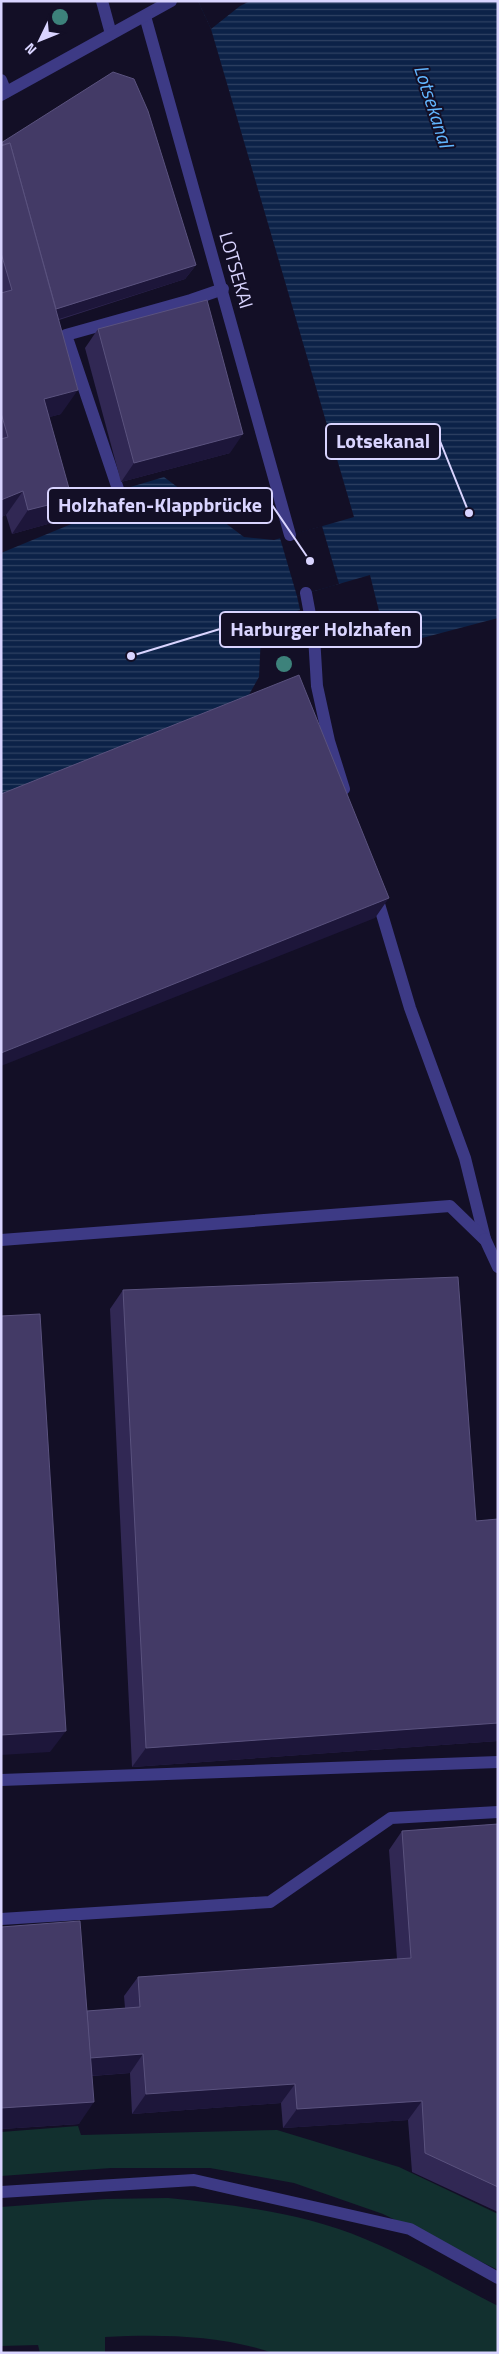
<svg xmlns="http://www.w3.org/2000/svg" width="499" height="2354" font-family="'Titillium Web',sans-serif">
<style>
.green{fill:#12302f}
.water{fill:url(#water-rules)}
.pier{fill:#130f26}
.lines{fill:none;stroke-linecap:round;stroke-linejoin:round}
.lane{stroke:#3d3a85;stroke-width:12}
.street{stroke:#3d3a85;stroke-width:12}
.tree{fill:#3d827b}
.wall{fill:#312854}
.shaded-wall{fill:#1d163a}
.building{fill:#433a66;stroke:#5a527e}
.labels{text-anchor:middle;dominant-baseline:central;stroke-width:4;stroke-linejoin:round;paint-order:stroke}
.street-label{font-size:19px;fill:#d9d4ff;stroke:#130f26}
.water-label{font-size:20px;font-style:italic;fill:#62b6ff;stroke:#130f26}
.leader{fill:none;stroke:#d9d4ff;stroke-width:2}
.callout-dot{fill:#d9d4ff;stroke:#130f26;stroke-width:2}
.callout{fill:#130f26;stroke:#d9d4ff;stroke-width:2}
.callout-label{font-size:20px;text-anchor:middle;font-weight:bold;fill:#d9d4ff}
</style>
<defs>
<pattern id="water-rules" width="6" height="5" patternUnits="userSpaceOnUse" patternTransform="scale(1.25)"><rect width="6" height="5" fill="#0c2248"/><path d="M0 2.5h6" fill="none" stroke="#2f4163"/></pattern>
</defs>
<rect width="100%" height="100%" fill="#130f26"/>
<!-- green -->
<g class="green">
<polygon points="78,2126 81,2135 277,2130 399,2167 498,2214 498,2270 383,2214 294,2183 210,2168 111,2168 1,2176 1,2132"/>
<path d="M168,2198C235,2205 303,2213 365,2239C409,2257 455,2284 498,2306V2353H273C221,2335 160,2334 105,2337V2353H40L38,2345L1,2346V2207L106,2199Z"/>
</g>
<!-- water -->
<polygon class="water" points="198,1 498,1 498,618 388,647 370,575 297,596 300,610 270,620 261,635 259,677 246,700 1,798 1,553 120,504 127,488 164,477 244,537 274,540 354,517 211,29"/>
<!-- pier -->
<g class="pier">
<polygon points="198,1 250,1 240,6 211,29"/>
<polygon points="322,526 339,584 297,596 280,538"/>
</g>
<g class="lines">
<!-- lane -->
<g class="lane">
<polyline points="102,1 111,34"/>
<polyline points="1,80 6,92"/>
<polyline points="119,492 66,335 191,300 223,289"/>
<polyline points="306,593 314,636 317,686 329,741 344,789"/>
<polyline points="376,894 410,1008 465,1158 485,1239"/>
<polyline points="1,1240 450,1206 484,1239"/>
<polyline points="1,1780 498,1762"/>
<polyline points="1,1919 270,1902 391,1818 498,1812"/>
<polyline points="1,2192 194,2180 410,2229 498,2278"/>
</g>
<!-- street -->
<g class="street">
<polyline points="145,16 290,535"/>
<polyline points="1,95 171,1"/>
<polyline points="485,1239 498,1267"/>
</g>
</g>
<!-- trees -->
<g class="tree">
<circle cx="60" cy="17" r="8"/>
<circle cx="284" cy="664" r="8"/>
</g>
<!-- wall -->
<g class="wall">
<polygon points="1,144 196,265 185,279 59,320 61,414 49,417 55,522 12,534 6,515 1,517"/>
<polygon points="98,329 230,453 121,482 85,348"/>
<polygon points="123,1290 476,1521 498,1519 498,1741 132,1767 110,1309"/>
<polygon points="498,1824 498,2212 412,2172 408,2120 283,2128 281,2103 132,2114 130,2073 92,2076 79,2124 1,2129 1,1927 87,2011 125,2008 124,1996 138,1977 397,1959 389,1850 402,1831"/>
</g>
<!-- shaded-wall -->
<g class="shaded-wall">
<polygon points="196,265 185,279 37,326 48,312"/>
<polygon points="78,390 61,414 28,423 44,399"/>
<polygon points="243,434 230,453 121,482 134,463"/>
<polygon points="23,491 6,515 1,517 1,500"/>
<polygon points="72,499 55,522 12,534 28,510"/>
<polygon points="389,898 375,918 1,1066 1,1053"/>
<polygon points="498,1723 498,1741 132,1767 146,1748"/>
<polygon points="66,1731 50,1752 1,1755 1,1735"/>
<polygon points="143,2054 130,2073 75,2077 89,2058"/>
<polygon points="295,2084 281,2103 132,2114 146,2094"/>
<polygon points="422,2101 408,2120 283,2128 297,2109"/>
<polygon points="94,2102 79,2124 1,2129 1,2108"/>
</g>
<!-- building -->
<g class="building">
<polygon points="113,72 134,79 148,111 196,265 56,309 10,143 2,145 1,143"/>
<polygon points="10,143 78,390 44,399 72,499 28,510 23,491 1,500 1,439 8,437 1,413 1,293 12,290 1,253 1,146"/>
<polygon points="207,300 243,434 134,463 98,329"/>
<polygon points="299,675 389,898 1,1053 1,794"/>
<polygon points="458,1277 476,1521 498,1519 498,1723 146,1748 123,1290"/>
<polygon points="40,1314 66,1731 1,1735 1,1316"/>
<polygon points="498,1824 498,2187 425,2153 422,2101 297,2109 295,2084 146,2094 143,2054 90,2058 87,2011 140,2007 138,1977 411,1958 402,1831"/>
<polygon points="80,1921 94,2102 1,2108 1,1927"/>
</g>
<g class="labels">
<!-- street labels -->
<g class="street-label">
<text transform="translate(237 270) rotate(74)">LOTSEKAI</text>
</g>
<!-- water labels -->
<g class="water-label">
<text transform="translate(434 106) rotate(72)">Lotsekanal</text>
</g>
</g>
<!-- callouts -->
<path class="leader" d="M469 513L440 441M310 561L272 505M131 656L220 629"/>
<g class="callout-dot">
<circle cx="469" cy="513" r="5"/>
<circle cx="310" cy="561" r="5"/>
<circle cx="131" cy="656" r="5"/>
</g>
<g class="callout">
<rect x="326" y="424" width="114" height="35" rx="5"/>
<rect x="48" y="488" width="224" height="35" rx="5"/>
<rect x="220" y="612" width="201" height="35" rx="5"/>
</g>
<g class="callout-label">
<text x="383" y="448">Lotsekanal</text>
<text x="160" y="512">Holzhafen-Klappbrücke</text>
<text x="321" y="636">Harburger Holzhafen</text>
</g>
<!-- border -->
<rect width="499" height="2354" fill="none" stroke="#d9d4ff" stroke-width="5"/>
<!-- north arrow -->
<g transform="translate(40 40) rotate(227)" stroke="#130f26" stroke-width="4" paint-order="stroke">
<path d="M0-4L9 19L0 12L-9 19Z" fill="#d9d4ff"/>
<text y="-8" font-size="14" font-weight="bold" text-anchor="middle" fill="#d9d4ff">N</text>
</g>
</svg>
